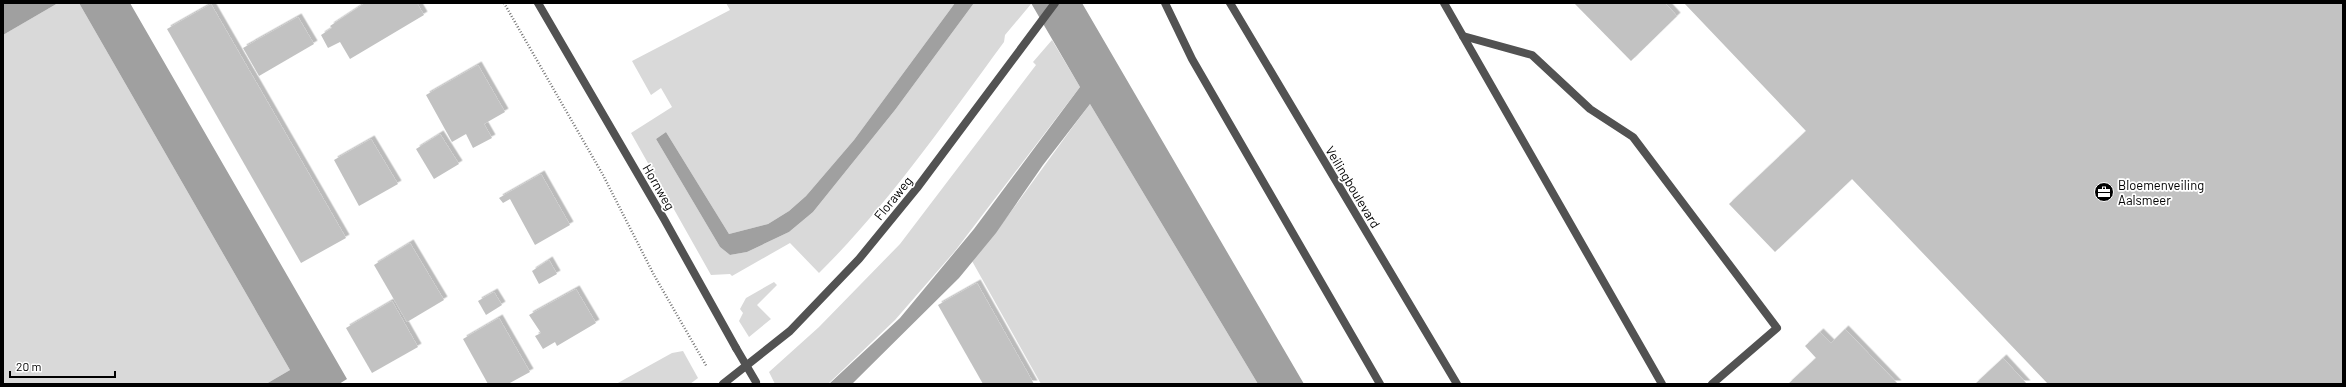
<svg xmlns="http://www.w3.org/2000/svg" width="2346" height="387" font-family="Barlow,sans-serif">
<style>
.green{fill:#d9d9d9}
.water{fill:#a0a0a0}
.building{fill:#c2c2c2;filter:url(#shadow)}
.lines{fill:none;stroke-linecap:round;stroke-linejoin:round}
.path{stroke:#747474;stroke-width:2.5;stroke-dasharray:1 2;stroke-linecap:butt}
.service{stroke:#525252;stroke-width:8}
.minor{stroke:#525252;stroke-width:8}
.minor-bridge{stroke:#525252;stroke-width:8}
.labels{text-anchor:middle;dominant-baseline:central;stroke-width:3.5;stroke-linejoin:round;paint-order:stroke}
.poi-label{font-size:13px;fill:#000;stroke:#fff;text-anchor:start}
.street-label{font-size:13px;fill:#000;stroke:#fff}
</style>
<defs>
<filter id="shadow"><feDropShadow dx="3.5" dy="-3.5" stdDeviation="0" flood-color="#0004"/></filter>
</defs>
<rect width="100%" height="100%" fill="#fff"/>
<!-- green -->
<g class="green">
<polygon points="58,3 79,3 290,370 266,384 3,384 3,35"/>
<path d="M726,3H955L854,140L806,196L789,211L768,224L729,234L666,132L656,139L720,247L730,255L747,252L789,232L813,212L895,110L974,3L1031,4L1005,35L1004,42C945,122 889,204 819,273L790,243L732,276L730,274L711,275L631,133L672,107L661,88L651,95L632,61L730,10Z"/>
<polygon points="1052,40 1080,87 955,251 895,320 828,384 775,384 769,372 819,327 900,244 1036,65 1033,62"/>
<path d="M1090,104L1258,384H1041L972,261C1014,211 1050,156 1090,104Z"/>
<polygon points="774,282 777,285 757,305 771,319 749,337 739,321 743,313 740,309 746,298"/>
<polygon points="683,351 698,378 690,384 616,384 672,353"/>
</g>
<!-- water -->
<g class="water">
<polygon points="3,3 58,3 3,35"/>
<polygon points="79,3 130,3 347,379 339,384 266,384 290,370"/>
<polygon points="955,3 974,3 895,110 813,212 789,232 747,252 730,255 720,247 656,139 666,132 729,234 768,224 789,211 806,196 854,140"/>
<polygon points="1031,3 1082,3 1304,384 1258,384 1090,104 1043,165 996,233 959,278 852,384 829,384 900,318 974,229 1080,87"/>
</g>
<!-- building -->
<g class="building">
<polygon points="365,3 417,3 424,15 350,59 340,42 328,48 321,35 332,28 330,26"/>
<polygon points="1574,3 1665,3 1677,16 1631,61"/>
<polygon points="1684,3 2343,3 2343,384 2048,384 1852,179 1775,252 1729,204 1806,131"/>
<polygon points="211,4 346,238 301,263 167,29"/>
<polygon points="298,17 314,44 259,76 243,48"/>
<polygon points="478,65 505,112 484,124 492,138 473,148 466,134 452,142 426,95"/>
<polygon points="440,134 459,164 434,179 416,149"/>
<polygon points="371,139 398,184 359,206 334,160"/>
<polygon points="541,174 570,225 535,245 510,199 503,203 499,198"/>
<polygon points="410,243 444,300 407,322 374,265"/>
<polygon points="549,260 557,274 539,284 532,271"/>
<polygon points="977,283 1034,384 983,384 938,305"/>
<polygon points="576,289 596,323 557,346 555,342 543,349 535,336 541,333 529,315"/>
<polygon points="494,292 502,305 486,315 478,301"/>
<polygon points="392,301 418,347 372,373 346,328"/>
<polygon points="499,318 530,372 508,384 488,384 463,339"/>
<polygon points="1845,329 1898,384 1788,384 1816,358 1805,346 1820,332 1831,343"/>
<polygon points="2003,358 2027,384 1975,384"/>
</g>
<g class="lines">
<!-- path -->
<polyline class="path" points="504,3 603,175 654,275 707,367"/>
<!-- service -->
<g class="service">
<polyline points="1165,3 1192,59 1380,384"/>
<polyline points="1230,3 1457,384"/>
<polyline points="1444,3 1662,384"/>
<polyline points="1463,36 1532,55 1590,109 1633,137 1777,328 1712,384"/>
<polyline points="723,384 790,331 859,259 917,188 1055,3"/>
</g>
<!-- minor -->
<polyline class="minor" points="538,3 664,219 736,348"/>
<!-- minor-bridge -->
<polyline class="minor-bridge" points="736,348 756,382"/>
</g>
<!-- icons -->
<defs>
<g id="office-disc" transform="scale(1)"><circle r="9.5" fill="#000" stroke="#fff"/><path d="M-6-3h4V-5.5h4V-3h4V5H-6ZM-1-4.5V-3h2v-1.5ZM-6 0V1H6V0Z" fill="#fff"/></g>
</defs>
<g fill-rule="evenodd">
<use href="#office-disc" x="2104" y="192"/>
</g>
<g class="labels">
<!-- poi labels -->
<g class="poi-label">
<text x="2118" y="185">Bloemenveiling<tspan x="2118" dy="15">Aalsmeer</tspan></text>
</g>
<!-- street labels -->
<g class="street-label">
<text transform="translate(659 187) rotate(60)">Hornweg</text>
<text transform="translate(1353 187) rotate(59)">Veilingboulevard</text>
<text transform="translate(893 198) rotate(-51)">Floraweg</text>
</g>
</g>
<!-- border -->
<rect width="2346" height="387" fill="none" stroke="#000000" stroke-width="8"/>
<!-- scale -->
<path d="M10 371v6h105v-6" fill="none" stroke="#000000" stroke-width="2"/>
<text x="16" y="371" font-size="12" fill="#000000" stroke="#ffffff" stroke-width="3" paint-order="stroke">20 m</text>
</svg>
